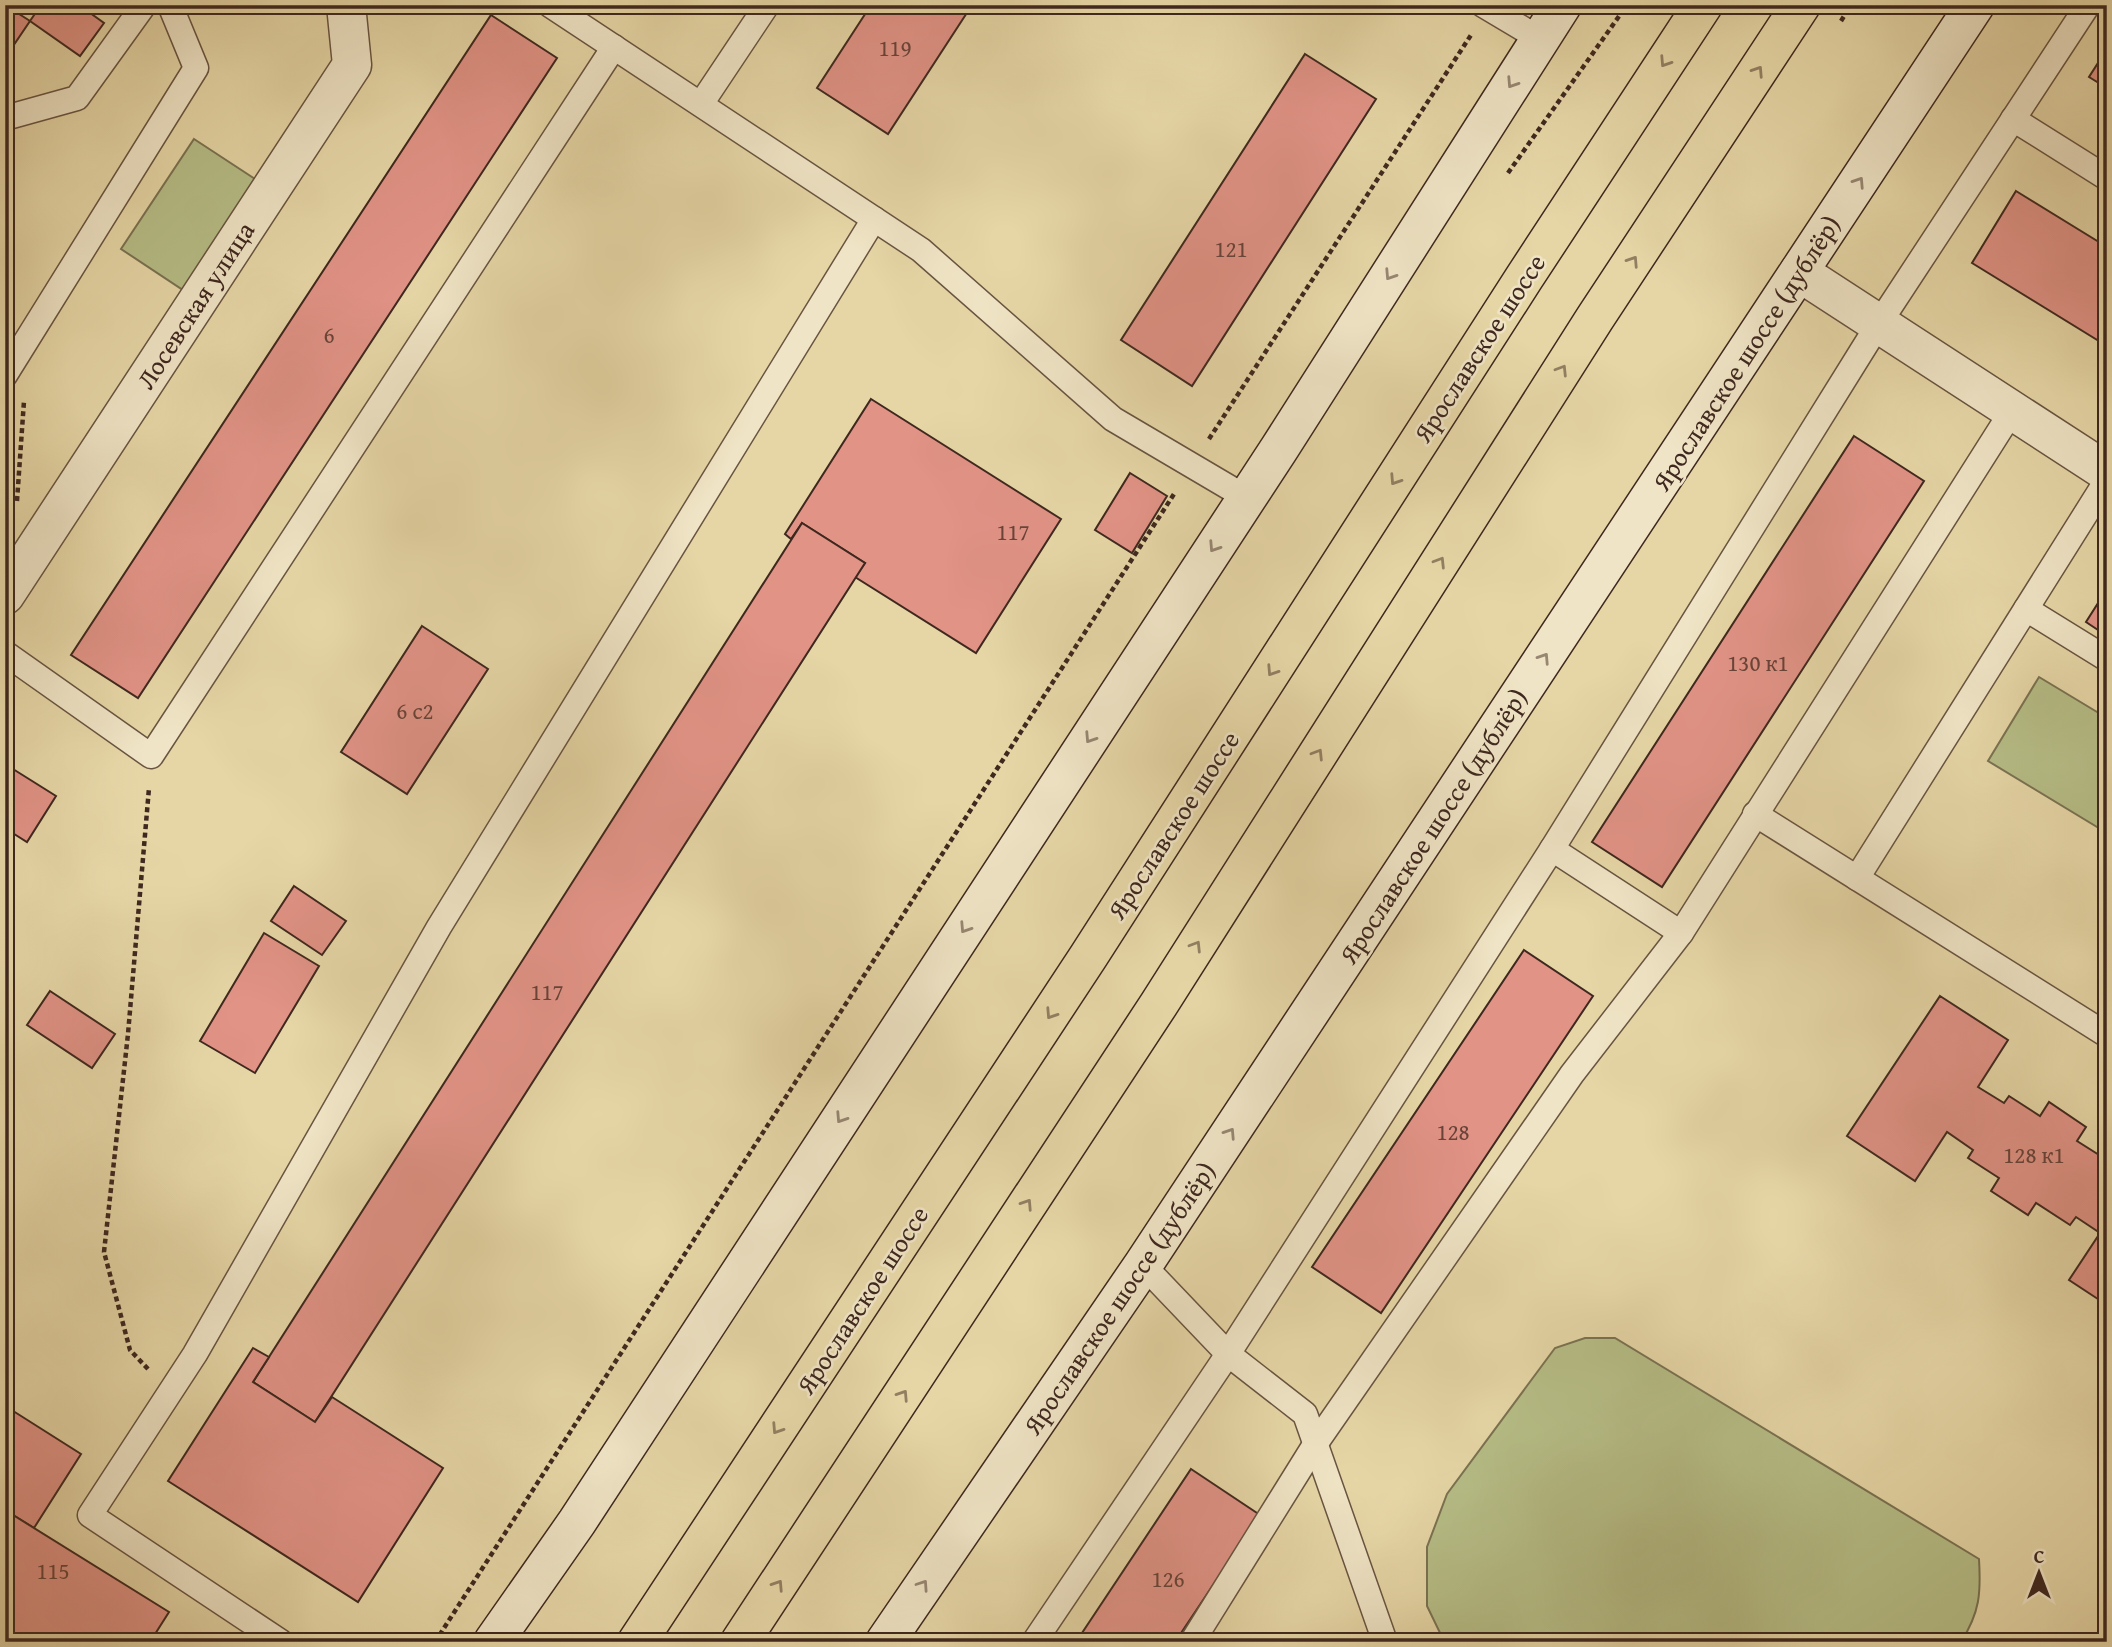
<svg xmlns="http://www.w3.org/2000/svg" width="2112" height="1647" font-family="'Gentium Book Plus',serif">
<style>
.green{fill:#b6bd86;stroke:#7a7252;stroke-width:2}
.building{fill:#e19386;stroke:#3f281f;stroke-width:2}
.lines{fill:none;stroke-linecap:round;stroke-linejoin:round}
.lane-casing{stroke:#695441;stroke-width:27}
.street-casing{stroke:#695441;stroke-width:41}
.secondary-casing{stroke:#3f281f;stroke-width:41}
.primary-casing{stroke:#3f281f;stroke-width:41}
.path{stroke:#3f281f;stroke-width:4.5;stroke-dasharray:5 3.5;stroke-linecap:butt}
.lane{stroke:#efe4c5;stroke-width:24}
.street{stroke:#efe4c5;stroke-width:38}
.secondary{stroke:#efe4c5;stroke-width:38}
.primary{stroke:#e6d6a6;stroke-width:38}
.oneway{stroke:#927f62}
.oneway2{stroke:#978672}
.labels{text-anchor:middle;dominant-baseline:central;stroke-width:5;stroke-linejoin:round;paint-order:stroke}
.number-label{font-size:23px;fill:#684339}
.street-label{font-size:26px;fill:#3f281f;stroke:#efe4c5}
</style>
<rect width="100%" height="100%" fill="#e6d6a6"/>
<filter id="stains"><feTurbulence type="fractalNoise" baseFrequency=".00286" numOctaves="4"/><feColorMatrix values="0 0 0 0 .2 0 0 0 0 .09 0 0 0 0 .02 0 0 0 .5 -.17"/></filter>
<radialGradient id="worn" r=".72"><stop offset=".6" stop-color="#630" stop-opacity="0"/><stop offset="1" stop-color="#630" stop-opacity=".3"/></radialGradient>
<!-- green -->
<g class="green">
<polygon points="194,139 255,179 183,290 121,249"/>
<polygon points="2039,677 2107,718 2107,833 1988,761"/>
<path d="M1585,1338H1615L1979,1559C1981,1593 1980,1612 1961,1642H1448L1441,1635L1427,1606V1547L1447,1494L1555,1348Z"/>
</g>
<!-- building -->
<g class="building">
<polygon points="5,5 30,21 5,58"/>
<polygon points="41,5 79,5 104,23 80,56 30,21"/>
<polygon points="871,5 972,5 888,134 817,88"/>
<polygon points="491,15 557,58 138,698 71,655"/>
<polygon points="2107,49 2107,88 2089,77"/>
<polygon points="1305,54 1376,99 1192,386 1121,340"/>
<polygon points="2016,191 2107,247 2107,346 1972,263"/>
<polygon points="871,399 1061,519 976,653 855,577 865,563 802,523 791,539 785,534"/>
<polygon points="1854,436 1924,481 1662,887 1592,842"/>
<polygon points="1130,473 1167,496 1132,553 1095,530"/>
<polygon points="802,523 865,563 315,1422 253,1382"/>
<polygon points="2107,589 2107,636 2086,622"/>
<polygon points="422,626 488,669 407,794 341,752"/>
<polygon points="5,764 56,796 27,842 11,832 5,841"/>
<polygon points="294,886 346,921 322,955 271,921"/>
<polygon points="264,933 319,966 255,1073 200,1041"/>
<polygon points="1524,950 1593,996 1381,1313 1312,1267"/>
<polygon points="50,991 115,1034 92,1068 27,1025"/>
<polygon points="1940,996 2008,1040 1978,1087 2004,1103 2009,1096 2040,1116 2049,1102 2086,1127 2077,1141 2107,1160 2107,1305 2069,1280 2100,1233 2076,1217 2070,1225 2036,1203 2028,1215 1991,1191 1999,1178 1968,1158 1973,1150 1947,1132 1915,1181 1847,1136"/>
<polygon points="253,1348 269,1357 253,1382 315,1422 332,1397 443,1468 358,1602 168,1481"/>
<polygon points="10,1409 81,1454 34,1528 5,1510 5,1416"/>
<polygon points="1191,1469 1260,1515 1175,1642 1076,1642"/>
<polygon points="5,1510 169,1612 150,1642 5,1642"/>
</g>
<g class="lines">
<!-- lane casing -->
<g class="lane-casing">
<g id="lane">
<polyline points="550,5 921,250 1113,419 1247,498"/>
<polyline points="1483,5 1540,39"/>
<polyline points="701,104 767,5"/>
<polyline points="5,118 77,98 144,5"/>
<polyline points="2013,119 2107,178"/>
<polyline points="5,375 196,68 170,5"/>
<polyline points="2026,609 2107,659"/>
<polyline points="5,653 151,756 614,47"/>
<polyline points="1755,814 2107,1035"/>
<polyline points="1552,849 1681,933"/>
<polyline points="1857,878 2107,480"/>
<polyline points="1143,1265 1228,1354 1305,1414 1385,1642"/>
<polyline points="281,1642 90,1515 195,1354 439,927 874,219"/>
<polyline points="1034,1642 1228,1354 1552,849 1878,325 2088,5"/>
<polyline points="1192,1642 1316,1443 1572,1074 1681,933 2012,411"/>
</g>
</g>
<!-- street casing -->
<g class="street-casing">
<g id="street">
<polyline points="1799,272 2107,472"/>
<polyline points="5,595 352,65 346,5"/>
</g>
</g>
<!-- secondary casing -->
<g class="secondary-casing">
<g id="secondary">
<polyline points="493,1642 577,1522 1279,449 1562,5"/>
<polyline points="885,1642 1143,1265 1975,5"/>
</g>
</g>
<!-- primary casing -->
<g class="primary-casing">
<g id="primary">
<polyline points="637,1642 1088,957 1524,278 1703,5"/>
<polyline points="740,1642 1159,1004 1595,318 1801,5"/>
</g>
</g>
<!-- path -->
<g class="path">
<polyline points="1841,21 1848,10"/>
<polyline points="1508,173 1627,5"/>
<polyline points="1209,439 1471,35"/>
<polyline points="17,501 24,401"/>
<polyline points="148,1369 130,1350 104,1252 128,1034 149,788"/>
<polyline points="435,1642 1174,494"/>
</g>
<!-- lane -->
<use href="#lane" class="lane"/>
<!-- street -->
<use href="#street" class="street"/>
<!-- secondary -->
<use href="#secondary" class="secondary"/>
<!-- primary -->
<use href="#primary" class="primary"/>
</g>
<!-- one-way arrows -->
<defs><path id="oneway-chevron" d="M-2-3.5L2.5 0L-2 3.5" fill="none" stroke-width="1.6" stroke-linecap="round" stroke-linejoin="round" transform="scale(1.75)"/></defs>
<g class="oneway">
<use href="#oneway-chevron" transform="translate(1665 62) rotate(123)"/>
<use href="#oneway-chevron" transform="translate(1758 71) rotate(-57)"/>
<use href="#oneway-chevron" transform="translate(1633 261) rotate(-57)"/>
<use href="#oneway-chevron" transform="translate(1562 370) rotate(-58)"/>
<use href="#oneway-chevron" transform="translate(1395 480) rotate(123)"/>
<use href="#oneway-chevron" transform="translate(1440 562) rotate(-58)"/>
<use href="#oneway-chevron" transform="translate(1272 671) rotate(123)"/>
<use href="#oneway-chevron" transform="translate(1318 754) rotate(-58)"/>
<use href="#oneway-chevron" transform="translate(1196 946) rotate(-58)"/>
<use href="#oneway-chevron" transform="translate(1051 1014) rotate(123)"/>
<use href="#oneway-chevron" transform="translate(1027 1204) rotate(-57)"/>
<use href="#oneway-chevron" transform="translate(903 1395) rotate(-57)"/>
<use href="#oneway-chevron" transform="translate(777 1429) rotate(123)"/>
<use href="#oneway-chevron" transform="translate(778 1585) rotate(-57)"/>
</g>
<g class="oneway2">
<use href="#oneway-chevron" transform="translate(1512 83) rotate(123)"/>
<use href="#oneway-chevron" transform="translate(1859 182) rotate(-57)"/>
<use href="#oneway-chevron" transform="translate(1390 275) rotate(123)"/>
<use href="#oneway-chevron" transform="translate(1214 547) rotate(123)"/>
<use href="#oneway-chevron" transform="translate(1544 658) rotate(-57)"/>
<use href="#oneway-chevron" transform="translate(1090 738) rotate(123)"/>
<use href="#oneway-chevron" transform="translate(965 928) rotate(123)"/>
<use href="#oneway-chevron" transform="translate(841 1118) rotate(123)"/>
<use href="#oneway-chevron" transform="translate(1230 1133) rotate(-57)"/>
<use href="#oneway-chevron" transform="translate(923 1585) rotate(-56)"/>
</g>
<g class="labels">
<!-- number labels -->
<g class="number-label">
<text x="895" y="47">119</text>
<text x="1231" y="248">121</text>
<text x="329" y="334">6</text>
<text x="1013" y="531">117</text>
<text x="1758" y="662">130 к1</text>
<text x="415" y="710">6 с2</text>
<text x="547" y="991">117</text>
<text x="1453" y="1131">128</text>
<text x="2034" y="1154">128 к1</text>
<text x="53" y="1570">115</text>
<text x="1168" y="1578">126</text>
</g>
<!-- street labels -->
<g class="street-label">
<text transform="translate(195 305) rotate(-57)">Лосевская улица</text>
<text transform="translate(1479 348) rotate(-57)">Ярославское шоссе</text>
<text transform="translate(1746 353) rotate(-57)">Ярославское шоссе (дублёр)</text>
<text transform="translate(1173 825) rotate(-57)">Ярославское шоссе</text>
<text transform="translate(1433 826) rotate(-57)">Ярославское шоссе (дублёр)</text>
<text transform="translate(1119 1298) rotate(-56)">Ярославское шоссе (дублёр)</text>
<text transform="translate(862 1300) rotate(-57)">Ярославское шоссе</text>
</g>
</g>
<!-- margin -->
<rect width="2112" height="1647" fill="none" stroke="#e6d6a6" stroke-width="28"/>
<rect x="7" y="7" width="2098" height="1633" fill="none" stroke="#3f281f" stroke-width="3.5"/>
<rect x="14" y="14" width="2084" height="1619" fill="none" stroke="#3f281f" stroke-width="2"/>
<!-- north arrow -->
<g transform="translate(2039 1573)" stroke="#efe4c5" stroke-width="5" paint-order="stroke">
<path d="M0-5L12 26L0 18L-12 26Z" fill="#3f281f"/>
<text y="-10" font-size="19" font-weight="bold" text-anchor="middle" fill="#3f281f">С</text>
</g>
<rect width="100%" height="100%" filter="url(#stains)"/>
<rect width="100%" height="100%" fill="url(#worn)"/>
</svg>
